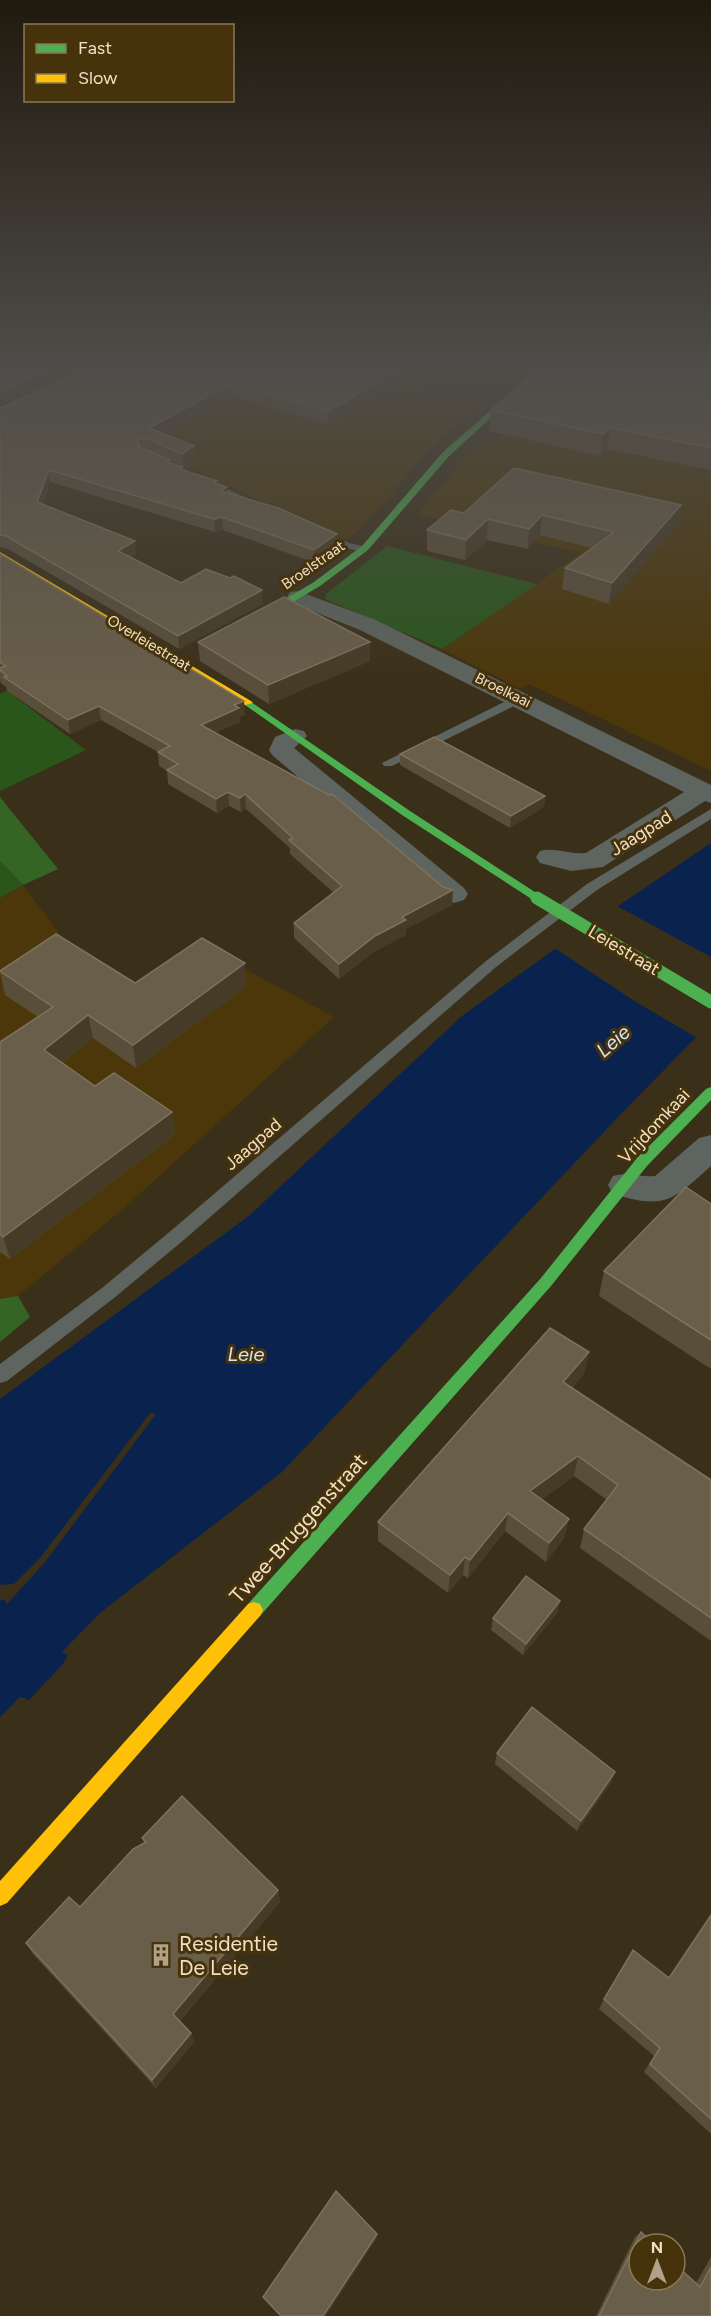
<svg xmlns="http://www.w3.org/2000/svg" width="711" height="2316" font-family="Figtree,sans-serif">
<style>
.built{fill:#4c370a}
.green{fill:#2a561c}
.forest{fill:#356525}
.water{fill:#0a234e}
.pier{fill:#3a2f19}
.lines{fill:none;stroke-linecap:round;stroke-linejoin:round}
.lane{fill:#5e645f;fill-rule:evenodd}
.street{fill:#5e645f;fill-rule:evenodd}
.fast{fill:#4caf50;fill-rule:evenodd}
.slow{fill:#ffc107;fill-rule:evenodd}
.fast-bridge{stroke:#4caf50;stroke-width:13}
.wall{fill:#594e3a}
.shaded-wall{fill:#463b26}
.building{fill:#695e49;stroke:#7e725c;stroke-width:1.5}
.labels{text-anchor:middle;dominant-baseline:central;stroke-width:6;stroke-linejoin:round;paint-order:stroke}
.far-street-label{font-size:15px;fill:#efe0c6;stroke:#47330b}
.street-label{font-size:18px;fill:#efe0c6;stroke:#47330b}
.water-label{font-size:20px;font-style:italic;fill:#d7e3f7;stroke:#47330b}
.near-street-label{font-size:21px;fill:#efe0c6;stroke:#47330b}
.near-poi-label{font-size:21px;fill:#efe0c6;stroke:#47330b;text-anchor:start}
</style>
<rect width="100%" height="100%" fill="#3a2f19"/>
<!-- built -->
<g class="built">
<polygon points="352,366 338,375 398,383 485,401 440,439 361,528 346,540 148,449 191,369"/>
<polygon points="566,366 711,366 711,771 529,684 521,689 442,649 581,553 417,514 478,443 491,446"/>
<polygon points="23,885 66,942 144,994 219,955 334,1017 123,1209 18,1296 0,1299 0,898"/>
</g>
<!-- green -->
<g class="green">
<polygon points="387,546 537,584 442,649 325,599 326,594"/>
<polygon points="7,691 86,750 0,791 0,694"/>
<polygon points="0,861 23,885 0,898"/>
</g>
<!-- forest -->
<g class="forest">
<polygon points="0,797 58,869 23,885 0,861"/>
<polygon points="18,1296 30,1317 0,1342 0,1299"/>
</g>
<!-- water -->
<polygon class="water" points="711,843 711,1022 620,1115 282,1472 100,1613 62,1652 68,1655 63,1664 29,1700 20,1697 0,1717 0,1601 4,1599 7,1604 45,1562 156,1414 151,1412 40,1558 14,1584 0,1585 0,1399 250,1215 462,1016 552,951"/>
<!-- pier -->
<polygon class="pier" points="615,905 711,957 711,1026 699,1039 636,1002 553,947"/>
<g class="lines">
<!-- lane -->
<g class="lane">
<polygon points="204,481 210,481 259,504 251,506 204,485"/>
<polygon points="319,530 349,543 367,547 368,549 363,552 342,547 315,535 314,533"/>
<polygon points="520,694 524,695 524,701 392,766 384,766 382,763"/>
<polygon points="711,809 711,819 597,890 496,967 185,1239 114,1298 7,1381 0,1383 0,1364 102,1288 173,1229 486,961 587,884"/>
</g>
<!-- street -->
<g class="street">
<path d="M298,591L376,620L711,785V803L705,801L603,867L571,871L540,863L536,857L540,851C555,847 570,855 586,853L684,792L360,630L290,602L287,597L290,592Z"/>
<polygon points="295,729 304,731 307,736 294,748 464,888 468,894 464,900 454,903 444,900 272,755 269,750 275,737"/>
<path d="M711,1135V1166C673,1200 666,1210 613,1194L608,1185L613,1176C628,1171 640,1178 655,1176L699,1138Z"/>
</g>
<!-- fast -->
<g class="fast">
<polygon points="541,366 548,366 449,456 368,550 320,586 256,624 250,624 250,620 314,582 362,546 443,452"/>
<polygon points="248,700 410,811 541,896 541,900 533,900 402,815 245,705 245,701"/>
<polygon points="711,1087 711,1100 647,1166 551,1286 260,1616 254,1618 248,1616 245,1610 248,1604 541,1278 637,1158 706,1089"/>
</g>
<!-- slow -->
<g class="slow">
<polygon points="0,552 251,701 253,703 245,705 0,559"/>
<polygon points="254,1602 260,1604 263,1610 260,1616 7,1903 0,1906 0,1881 248,1604"/>
</g>
<!-- fast-bridge -->
<polyline class="fast-bridge" points="537,898 711,1002"/>
</g>
<!-- wall -->
<g class="wall">
<polygon points="90,366 426,366 328,424 231,396 163,433 194,446 195,459 183,466 170,461 170,463 217,484 227,487 227,493 337,534 338,547 315,563 223,530 215,532 50,482 43,505 136,554 131,557 181,583 263,604 179,649 8,549 0,547 0,408"/>
<polygon points="711,366 711,470 607,449 600,456 489,431 491,410 543,368 625,368 645,369"/>
<polygon points="681,505 677,525 609,604 562,589 565,568 592,548 540,535 528,549 487,540 465,560 427,551 427,530 464,513"/>
<polygon points="0,554 245,715 240,717 240,722 215,733 452,905 406,929 406,935 375,951 339,979 294,938 294,923 334,893 290,854 290,848 246,809 241,812 229,806 217,813 168,784 167,771 159,766 158,752 101,720 70,734 7,691 6,687 1,683 0,680"/>
<polygon points="198,642 370,642 370,661 269,704 200,661"/>
<polygon points="400,754 545,796 544,807 510,828 400,765"/>
<polygon points="0,971 135,983 247,986 136,1068 93,1038 62,1063 95,1086 172,1112 175,1135 10,1259 0,1252 0,1042 38,1017 5,995"/>
<polygon points="711,1204 711,1369 599,1296 604,1271"/>
<polygon points="585,1372 572,1388 711,1480 711,1641 580,1548 584,1529 607,1500 574,1476 541,1500 569,1519 564,1538 546,1562 505,1531 468,1578 463,1575 448,1593 378,1541 378,1522"/>
<polygon points="557,1613 523,1655 491,1630 493,1618"/>
<polygon points="497,1753 615,1772 611,1783 577,1831 495,1764"/>
<polygon points="142,1838 278,1890 280,1902 180,2021 191,2033 194,2042 156,2088 33,1954 26,1943 80,1907 144,1843"/>
<polygon points="711,1915 711,2134 644,2072 654,2056 599,2009 604,1999 669,1978"/>
<polygon points="641,2232 696,2283 711,2257 711,2316 596,2316 635,2237"/>
</g>
<!-- shaded-wall -->
<g class="shaded-wall">
<polygon points="54,366 79,366 0,406 0,393"/>
<polygon points="406,366 426,366 328,424 328,411"/>
<polygon points="230,384 231,396 150,440 149,428"/>
<polygon points="610,428 607,449 600,456 603,434"/>
<polygon points="194,446 195,459 183,466 182,454"/>
<polygon points="49,470 50,482 39,515 37,502"/>
<polygon points="227,487 228,500 221,491"/>
<polygon points="681,505 677,525 609,604 612,583"/>
<polygon points="542,515 540,535 528,549 529,529"/>
<polygon points="222,517 223,530 215,532 214,519"/>
<polygon points="488,519 487,540 465,560 466,540"/>
<polygon points="337,534 338,547 315,563 314,550"/>
<polygon points="135,541 136,554 120,564 118,551"/>
<polygon points="262,590 263,604 179,649 178,636"/>
<polygon points="370,642 370,661 269,704 268,685"/>
<polygon points="244,701 245,715 240,717 240,722 202,739 201,725 234,705"/>
<polygon points="99,706 101,720 70,734 68,720"/>
<polygon points="228,792 229,806 217,813 216,799"/>
<polygon points="245,794 246,809 241,812 240,798"/>
<polygon points="545,796 544,807 510,828 511,816"/>
<polygon points="453,890 452,905 406,929 406,935 375,951 339,979 339,964 375,936 402,917"/>
<polygon points="245,963 247,986 136,1068 133,1045"/>
<polygon points="88,1015 93,1038 49,1073 44,1050"/>
<polygon points="172,1112 175,1135 10,1259 3,1237"/>
<polygon points="589,1352 585,1372 559,1403 563,1382"/>
<polygon points="578,1456 574,1476 526,1511 530,1491"/>
<polygon points="508,1513 505,1531 468,1578 470,1560"/>
<polygon points="569,1519 564,1538 546,1562 549,1543"/>
<polygon points="465,1557 463,1575 448,1593 450,1575"/>
<polygon points="560,1601 557,1613 523,1655 526,1644"/>
<polygon points="615,1772 611,1783 577,1831 581,1821"/>
<polygon points="278,1890 280,1902 177,2024 173,2014"/>
<polygon points="191,2033 194,2042 156,2088 152,2080"/>
<polygon points="377,2234 377,2238 326,2316 323,2316"/>
</g>
<!-- building -->
<g class="building">
<polygon points="0,366 54,366 0,393"/>
<polygon points="90,366 406,366 328,411 230,384 149,428 194,446 182,454 147,438 138,439 139,447 170,460 167,462 183,467 180,469 214,480 217,481 214,483 227,487 221,491 278,508 337,534 314,550 222,517 214,519 49,470 37,502 135,541 118,551 181,583 206,569 230,578 234,576 262,590 178,636 6,536 0,535 0,408"/>
<polygon points="546,366 613,366 625,368 627,366 645,369 648,366 711,366 711,448 610,428 603,434 491,410 540,368 543,368"/>
<polygon points="514,468 681,505 612,583 565,568 614,532 542,515 529,529 488,519 466,540 427,530 451,510 464,513"/>
<polygon points="0,554 244,701 234,705 239,708 201,725 329,795 332,794 443,887 453,890 402,917 406,920 375,936 339,964 294,923 342,886 289,840 293,838 245,794 240,798 228,792 216,799 167,770 178,764 158,752 170,746 99,706 68,720 4,677 7,676 0,670 0,668 6,666 0,662"/>
<polygon points="284,597 370,642 268,685 198,642"/>
<polygon points="434,737 545,796 511,816 400,754"/>
<polygon points="56,934 135,983 202,938 245,963 133,1045 88,1015 44,1050 95,1086 114,1073 172,1112 3,1237 0,1234 0,1042 53,1007 0,971"/>
<polygon points="686,1187 711,1204 711,1340 604,1271"/>
<polygon points="550,1328 589,1352 563,1382 711,1480 711,1618 584,1529 618,1485 578,1456 530,1491 569,1519 549,1543 508,1513 470,1560 465,1557 450,1575 378,1522"/>
<polygon points="526,1576 560,1601 526,1644 493,1618"/>
<polygon points="532,1707 615,1772 581,1821 497,1753"/>
<polygon points="182,1796 278,1890 173,2014 191,2033 152,2080 26,1943 69,1897 80,1907 133,1849 146,1842 142,1838"/>
<polygon points="711,1915 711,2119 650,2064 660,2048 604,1999 633,1950 669,1978"/>
<polygon points="336,2191 377,2234 323,2316 281,2316 263,2297"/>
<polygon points="641,2232 654,2244 639,2244 639,2280 675,2280 675,2264 700,2287 711,2267 711,2316 599,2316"/>
</g>
<!-- sky -->
<linearGradient id="sky" x2="0" y2="1"><stop stop-color="#201a0e"/><stop offset="0.53" stop-color="#4f4d49"/><stop offset="1" stop-color="#4f4d49" stop-opacity="0"/></linearGradient>
<rect width="711" height="690" fill="url(#sky)"/>
<!-- icons -->
<defs>
<g id="building-bare" transform="scale(1.8)"><path d="M-4-6H4V6H1V3H-1V6H-4ZM-2.5-4.3h1.7v1.8h-1.7ZM.8-4.3h1.7v1.8H.8ZM-2.5-1h1.7V.8h-1.7ZM.8-1h1.7V.8H.8Z" fill="#b0a289" stroke="#47330b" stroke-width="2.5" paint-order="stroke"/></g>
</defs>
<g fill-rule="evenodd">
<use href="#building-bare" x="161" y="1955"/>
</g>
<g class="labels">
<!-- far-street labels -->
<g class="far-street-label">
<text transform="translate(313 565) rotate(-35)">Broelstraat</text>
<text transform="translate(149 643) rotate(31)">Overleiestraat</text>
<text transform="translate(503 690) rotate(26)">Broelkaai</text>
</g>
<!-- street labels -->
<g class="street-label">
<text transform="translate(641 833) rotate(-32)">Jaagpad</text>
<text transform="translate(624 950) rotate(31)">Leiestraat</text>
<text transform="translate(654 1126) rotate(-47)">Vrijdomkaai</text>
<text transform="translate(253 1144) rotate(-41)">Jaagpad</text>
</g>
<!-- water labels -->
<g class="water-label">
<text transform="translate(613 1041) rotate(-41)">Leie</text>
<text x="246" y="1354">Leie</text>
</g>
<!-- near-street labels -->
<g class="near-street-label">
<text transform="translate(298 1528) rotate(-48)">Twee-Bruggenstraat</text>
</g>
<!-- near-poi labels -->
<g class="near-poi-label">
<text x="179" y="1943">Residentie<tspan x="179" dy="24">De Leie</tspan></text>
</g>
</g>
<!-- legend -->
<rect x="24" y="24" width="210" height="78" fill="#47330b" stroke="#8a7856" stroke-width="1.5"/>
<rect x="36" y="44" width="30" height="9" fill="#4caf50" stroke="#8a7856" stroke-width="1.5"/>
<text x="78" y="54" font-size="18" fill="#efe0c6">Fast</text>
<rect x="36" y="74" width="30" height="9" fill="#ffc107" stroke="#8a7856" stroke-width="1.5"/>
<text x="78" y="84" font-size="18" fill="#efe0c6">Slow</text>
<!-- north arrow -->
<g transform="translate(657 2262)"><circle r="28" fill="#47330b" stroke="#8a7856" stroke-width="1.5"/>
<path d="M0-4.5L10 22L0 15L-10 22Z" fill="#b0a289"/>
<text y="-9" font-size="16" font-weight="bold" text-anchor="middle" fill="#efe0c6">N</text>
</g>
</svg>
